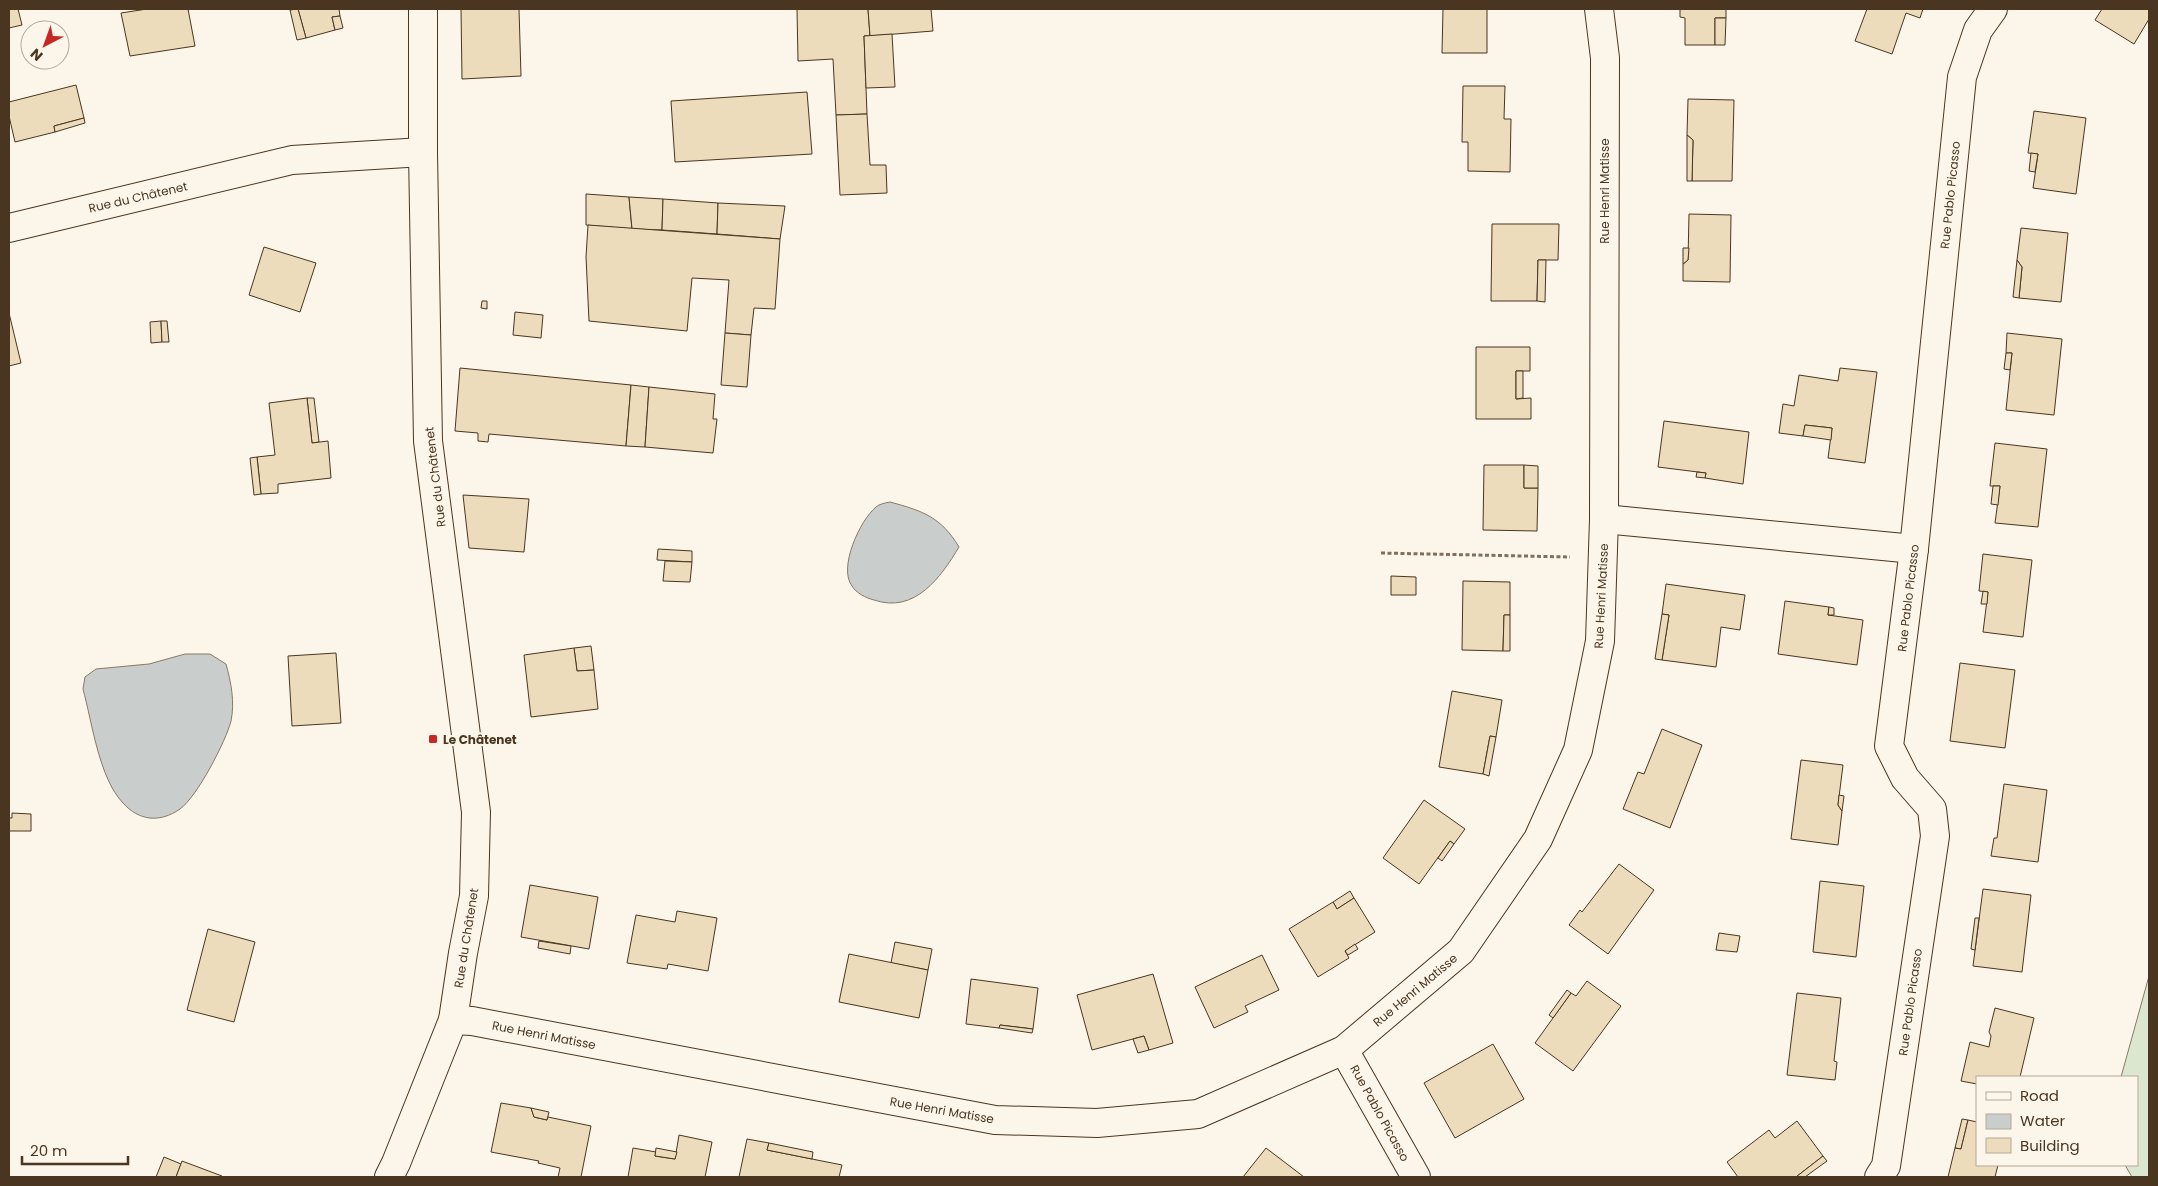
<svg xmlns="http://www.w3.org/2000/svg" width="2158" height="1186" font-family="Poppins,sans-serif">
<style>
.green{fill:#dce7d0;stroke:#887966}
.water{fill:#c9cecd;stroke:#887966}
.building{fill:#ecdcbc;stroke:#4a3520}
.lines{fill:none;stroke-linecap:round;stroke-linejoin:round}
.minor-casing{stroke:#4a3520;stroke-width:30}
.path{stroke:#7f6f5c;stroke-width:3;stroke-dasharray:4 2.5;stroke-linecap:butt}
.minor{stroke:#fbf6e9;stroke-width:28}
.poi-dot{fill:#c62828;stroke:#fbf6e9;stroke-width:2}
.labels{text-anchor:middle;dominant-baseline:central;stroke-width:4;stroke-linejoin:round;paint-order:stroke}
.street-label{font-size:12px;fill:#4a3520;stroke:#fbf6e9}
.poi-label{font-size:12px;font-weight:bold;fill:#4a3520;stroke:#fbf6e9;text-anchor:start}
</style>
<rect width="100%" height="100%" fill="#fbf6e9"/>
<!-- green -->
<polygon class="green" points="2149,976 2149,1177 2132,1177 2125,1165 2137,1165 2137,1077 2121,1077"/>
<!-- water -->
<g class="water">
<path d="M890,502C923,511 941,517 959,547C941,577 915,614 874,600C866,598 856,593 852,586C838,568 860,520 876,507C879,504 885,503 890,502Z"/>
<path d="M185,654H210L226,664C231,682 235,702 231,721C226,741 197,797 180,809C160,823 139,821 123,803C99,778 92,722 83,689L85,677L96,669L149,664Z"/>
</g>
<!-- building -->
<g class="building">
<polygon points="9,9 18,9 22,25 9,28"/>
<polygon points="147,9 188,9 195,46 130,56 121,13"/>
<polygon points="298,9 339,9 340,16 332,17 335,30 306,38"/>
<polygon points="298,9 306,38 297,40 290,10"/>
<polygon points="461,9 519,9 521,76 462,79"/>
<polygon points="797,9 868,9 870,36 864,36 867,114 836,115 833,59 798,61"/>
<polygon points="868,9 931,9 933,31 870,36"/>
<polygon points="1443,9 1487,9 1487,53 1442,53"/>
<polygon points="1680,9 1726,9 1726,18 1715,18 1715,45 1685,45 1685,18 1680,17"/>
<polygon points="1867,9 1923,9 1920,18 1906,13 1892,54 1855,41"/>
<polygon points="2102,9 2149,9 2149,19 2134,44 2095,20"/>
<polygon points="340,16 343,28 335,30 332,17"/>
<polygon points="1715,18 1726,18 1725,45 1715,45"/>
<polygon points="892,34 895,87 866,88 864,36"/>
<polygon points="76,85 84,118 54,126 55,132 15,142 9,116 9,102"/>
<polygon points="1463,86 1505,86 1504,119 1511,119 1510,172 1468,171 1468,142 1462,142"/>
<polygon points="807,92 812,154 675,162 671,101"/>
<polygon points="1688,99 1734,100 1732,181 1692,181 1693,140 1687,135"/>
<polygon points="2034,111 2086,118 2076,194 2033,188 2038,154 2028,153"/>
<polygon points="867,114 870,165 886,165 887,193 840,195 836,115"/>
<polygon points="84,118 85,123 55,132 54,126"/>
<polygon points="1687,135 1693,140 1692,181 1687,181"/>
<polygon points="2031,153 2038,154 2035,172 2029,171"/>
<polygon points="586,194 629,197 632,229 586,225"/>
<polygon points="629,197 663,199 662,230 632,229"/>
<polygon points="663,199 718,203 717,234 662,230"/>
<polygon points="718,203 785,206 780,239 717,234"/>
<polygon points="1689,214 1731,215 1730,282 1683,281 1683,264 1688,260"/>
<polygon points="1492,224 1559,224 1558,260 1538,260 1537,301 1491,301"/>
<polygon points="588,225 780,239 775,309 754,308 751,335 725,333 729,280 692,278 687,331 589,321 586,257"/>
<polygon points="2021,228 2068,233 2061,302 2019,298 2022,267 2017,260"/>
<polygon points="264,247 316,263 300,312 249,295"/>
<polygon points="1683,248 1689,248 1688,260 1683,264"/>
<polygon points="1538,260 1546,260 1545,302 1537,301"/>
<polygon points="2017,260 2022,267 2019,298 2013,297"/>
<polygon points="482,301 487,301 487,309 481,308"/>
<polygon points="515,312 543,315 541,338 513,335"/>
<polygon points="9,313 21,363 9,366"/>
<polygon points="161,321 162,342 151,343 150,322"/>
<polygon points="161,321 167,321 169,342 162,342"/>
<polygon points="725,333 751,335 747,387 721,385"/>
<polygon points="2007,333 2062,339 2054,415 2006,410 2012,353 2006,353"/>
<polygon points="1476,347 1530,347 1530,371 1516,371 1516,399 1531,398 1531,419 1476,419"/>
<polygon points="2006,353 2012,353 2010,370 2004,369"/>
<polygon points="460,368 631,385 626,446 489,434 488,442 478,441 478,433 455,431"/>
<polygon points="1840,368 1877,372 1865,463 1828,458 1832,428 1805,425 1803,436 1779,433 1783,404 1794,406 1799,375 1838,381"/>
<polygon points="1516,371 1523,371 1523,398 1516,399"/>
<polygon points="631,385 649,387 645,447 626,446"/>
<polygon points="649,387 715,394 713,419 717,419 713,453 645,447"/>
<polygon points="307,398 314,398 319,442 312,443"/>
<polygon points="307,398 312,443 328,441 331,478 278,484 278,493 261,494 257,457 275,455 269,403"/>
<polygon points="1664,421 1749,432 1743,484 1705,478 1706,473 1658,467"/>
<polygon points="1805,425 1832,428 1831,440 1803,436"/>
<polygon points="1995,443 2047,449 2038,527 1995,523 2000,486 1990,486"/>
<polygon points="257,457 261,494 254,495 250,458"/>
<polygon points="1484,465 1524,465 1524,488 1538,488 1537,531 1483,530"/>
<polygon points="1524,465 1538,466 1538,488 1524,488"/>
<polygon points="1697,472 1706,473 1705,478 1696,477"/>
<polygon points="1993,486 2000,486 1998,505 1991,504"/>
<polygon points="463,495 529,499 524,552 469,548"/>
<polygon points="658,549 692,551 692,562 657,560"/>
<polygon points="1983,554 2032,560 2023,637 1983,632 1988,592 1979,591"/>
<polygon points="665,561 692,562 690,582 663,581"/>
<polygon points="1391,576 1416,577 1416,595 1391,595"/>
<polygon points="1463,581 1510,582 1510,615 1504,615 1503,651 1462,650"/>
<polygon points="1666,584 1745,595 1740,630 1721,627 1716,667 1662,660 1669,615 1662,614"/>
<polygon points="1983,591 1988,592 1987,604 1981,604"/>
<polygon points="1785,601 1829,607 1828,615 1863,620 1857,665 1778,654"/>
<polygon points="1829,607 1834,608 1834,615 1828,615"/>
<polygon points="1662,614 1669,615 1662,660 1655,659"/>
<polygon points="1504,615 1510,615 1510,651 1503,651"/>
<polygon points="591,646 594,670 577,671 574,648"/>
<polygon points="574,648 577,671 594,670 598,709 531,717 524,655"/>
<polygon points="336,653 341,723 292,726 288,656"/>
<polygon points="1960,663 2015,670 2005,748 1950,741"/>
<polygon points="1452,691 1502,700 1496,737 1490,736 1483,774 1439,767"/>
<polygon points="1662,729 1702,745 1670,828 1623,809 1638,772 1644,774"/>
<polygon points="1490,736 1496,737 1489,776 1483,774"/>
<polygon points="1801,760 1843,765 1838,805 1842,811 1838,845 1791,839"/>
<polygon points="2004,784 2047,790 2038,862 1991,856 1994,838 1997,838"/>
<polygon points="1839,795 1844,796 1842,811 1838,805"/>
<polygon points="1424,800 1465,829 1454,844 1450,841 1419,884 1383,858"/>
<polygon points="12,813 31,814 31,831 9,831 9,818 12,818"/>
<polygon points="1450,841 1454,844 1442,861 1438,858"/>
<polygon points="1619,864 1654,890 1608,954 1569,925 1580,910 1582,912"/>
<polygon points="1820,881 1864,886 1856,957 1813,952"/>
<polygon points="530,885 598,897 589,949 521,937"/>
<polygon points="1983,889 2031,895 2022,972 1973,966"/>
<polygon points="1350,891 1354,898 1337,909 1333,902"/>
<polygon points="1354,898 1375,932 1345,951 1349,958 1318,977 1289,929 1333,902 1337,909"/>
<polygon points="677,911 717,918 708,971 668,964 667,969 627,963 636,915 675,922"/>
<polygon points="1975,918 1979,918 1975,950 1971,949"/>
<polygon points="208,929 255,942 234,1022 187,1010"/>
<polygon points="1719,933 1740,936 1737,952 1716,950"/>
<polygon points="539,941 571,946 570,954 538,948"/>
<polygon points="895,942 932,949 928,970 891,963"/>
<polygon points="1355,944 1358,949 1348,955 1345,951"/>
<polygon points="849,954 928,970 919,1018 839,1002"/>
<polygon points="1262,955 1279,990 1245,1006 1248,1012 1214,1028 1195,987"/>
<polygon points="1153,974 1173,1043 1149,1050 1144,1036 1092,1050 1077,995"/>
<polygon points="971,979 1038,988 1033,1029 1000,1025 999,1028 966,1024"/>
<polygon points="1587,981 1621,1006 1573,1071 1535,1043 1571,993 1576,996"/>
<polygon points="1567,990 1571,993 1553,1018 1549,1015"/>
<polygon points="1797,993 1841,998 1834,1061 1837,1062 1835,1080 1787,1075"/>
<polygon points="1995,1008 2034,1018 2020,1077 1977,1077 1977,1084 1961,1081 1970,1042 1989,1047 1991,1036 1989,1032"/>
<polygon points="1000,1025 1033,1029 1032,1033 999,1028"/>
<polygon points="1144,1036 1149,1050 1138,1053 1133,1039"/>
<polygon points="1493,1044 1524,1099 1455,1138 1424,1083"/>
<polygon points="501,1103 531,1108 534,1117 547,1120 548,1117 591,1126 581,1177 558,1177 560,1168 538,1163 539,1161 491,1152"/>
<polygon points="531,1108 549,1112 547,1120 534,1117"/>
<polygon points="1962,1119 1968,1120 1961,1149 1955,1148"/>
<polygon points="1968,1120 1977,1122 1977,1165 1998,1165 1995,1177 1948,1177 1955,1148 1961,1149"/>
<polygon points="1797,1121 1823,1156 1796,1177 1738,1177 1727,1162 1769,1130 1775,1138"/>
<polygon points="679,1135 712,1142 705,1177 628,1177 633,1148 656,1152 655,1156 675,1159"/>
<polygon points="747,1139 769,1143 767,1150 842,1165 839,1177 739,1177"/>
<polygon points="769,1143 813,1152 812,1159 767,1150"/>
<polygon points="656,1148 677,1152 675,1159 655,1156"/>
<polygon points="1266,1148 1304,1177 1243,1177"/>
<polygon points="1823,1156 1827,1161 1805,1177 1796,1177"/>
<polygon points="164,1157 181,1164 176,1177 156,1177"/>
<polygon points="182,1161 222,1176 222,1177 176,1177"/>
</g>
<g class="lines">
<!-- minor casing -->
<g class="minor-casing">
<g id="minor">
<polyline points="9,228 292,160 423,152"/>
<polyline points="1604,519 1914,549"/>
<polyline points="453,1020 472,1021 995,1120 1097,1123 1198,1114 1344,1050 1461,951 1538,839 1578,750 1600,641 1604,519 1605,58 1599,9"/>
<polyline points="1344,1050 1416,1177"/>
<polyline points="389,1177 396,1163 453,1020 463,953 474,896 476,812 428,441 423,152 423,9"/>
<polyline points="1879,1177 1886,1166 1935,836 1932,809 1905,778 1889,746 1914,549 1962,77 1978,30 1993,9"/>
</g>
</g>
<!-- path -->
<polyline class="path" points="1381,553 1570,557"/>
<!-- minor -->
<use href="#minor" class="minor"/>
</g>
<!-- markers -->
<rect class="poi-dot" x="428" y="734" width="10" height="10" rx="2.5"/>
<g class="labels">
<!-- street labels -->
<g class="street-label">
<text transform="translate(1604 191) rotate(-90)">Rue Henri Matisse</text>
<text transform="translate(1950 195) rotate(-84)">Rue Pablo Picasso</text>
<text transform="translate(138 197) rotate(-13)">Rue du Châtenet</text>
<text transform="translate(435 477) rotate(-97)">Rue du Châtenet</text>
<text transform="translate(1601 596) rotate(-87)">Rue Henri Matisse</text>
<text transform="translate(1908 598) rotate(-83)">Rue Pablo Picasso</text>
<text transform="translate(466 938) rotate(-81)">Rue du Châtenet</text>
<text transform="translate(1415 990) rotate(-40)">Rue Henri Matisse</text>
<text transform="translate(1910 1002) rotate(-82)">Rue Pablo Picasso</text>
<text transform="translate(544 1035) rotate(11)">Rue Henri Matisse</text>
<text transform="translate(942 1110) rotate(10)">Rue Henri Matisse</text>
<text transform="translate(1380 1113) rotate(61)">Rue Pablo Picasso</text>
</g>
<!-- poi labels -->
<g class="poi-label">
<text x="443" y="739">Le Châtenet</text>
</g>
</g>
<!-- border -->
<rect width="2158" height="1186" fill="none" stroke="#4a3520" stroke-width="20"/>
<!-- legend -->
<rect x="1976" y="1076" width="162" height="90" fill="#fbf6e9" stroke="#b4a999"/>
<rect x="1986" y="1092" width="25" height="8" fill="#fbf6e9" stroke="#b4a999"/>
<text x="2020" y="1101" font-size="15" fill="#4a3520">Road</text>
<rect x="1986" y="1114" width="25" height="15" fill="#c9cecd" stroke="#b4a999"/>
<text x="2020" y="1126" font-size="15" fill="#4a3520">Water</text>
<rect x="1986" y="1138" width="25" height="15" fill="#ecdcbc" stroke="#b4a999"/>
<text x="2020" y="1151" font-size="15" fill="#4a3520">Building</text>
<!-- north arrow -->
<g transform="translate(45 45) rotate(221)"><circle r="24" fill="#fbf6e9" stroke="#b4a999"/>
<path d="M0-4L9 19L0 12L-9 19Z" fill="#c62828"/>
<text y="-8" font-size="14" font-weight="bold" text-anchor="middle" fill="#4a3520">N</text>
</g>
<!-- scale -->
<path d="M22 1156v8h106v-8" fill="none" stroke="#4a3520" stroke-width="2.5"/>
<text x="30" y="1156" font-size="15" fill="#4a3520" stroke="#fbf6e9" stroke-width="4" paint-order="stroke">20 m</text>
</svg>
